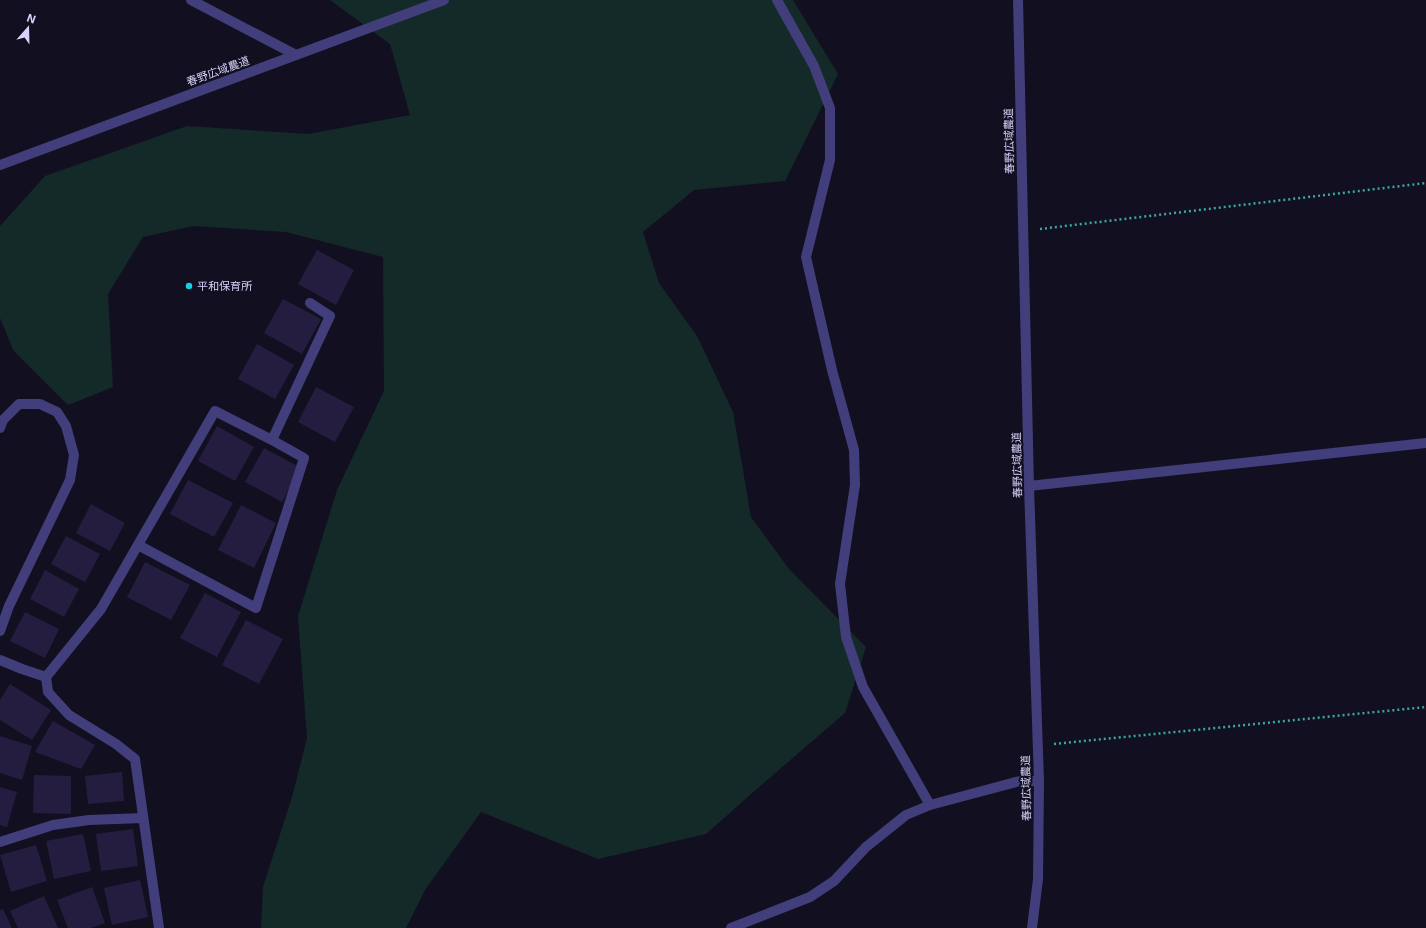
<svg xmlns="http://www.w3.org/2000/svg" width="1426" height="928" font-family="Inter,'Noto Sans JP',sans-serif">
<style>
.green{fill:#132a29}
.building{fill:#241d40}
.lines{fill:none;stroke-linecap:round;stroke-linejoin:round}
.path{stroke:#39a8a1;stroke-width:2.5;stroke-dasharray:2 3;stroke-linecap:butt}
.minor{stroke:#413e7b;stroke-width:10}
.poi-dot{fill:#15d0e5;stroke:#120f20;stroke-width:1.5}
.labels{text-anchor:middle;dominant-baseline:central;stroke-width:4;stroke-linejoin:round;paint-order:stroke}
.street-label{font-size:11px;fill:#d7d3fb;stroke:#120f20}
.poi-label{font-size:11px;fill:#d7d3fb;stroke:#120f20;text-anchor:start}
</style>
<rect width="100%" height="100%" fill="#120f20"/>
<!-- green -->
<polygon class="green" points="330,0 793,0 838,74 785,181 694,190 643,232 659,283 697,336 733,412 751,517 789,569 866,647 845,713 759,787 706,834 598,859 481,812 425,890 406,928 261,928 263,887 292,797 307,738 298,616 337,490 384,391 383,257 286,232 193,226 143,237 108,294 113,387 68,405 13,350 0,318 0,226 45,176 187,126 308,134 410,115 390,44"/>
<!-- building -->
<g class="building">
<polygon points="317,250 354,270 336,305 298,284"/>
<polygon points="283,299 321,319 302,354 264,333"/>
<polygon points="257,344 294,365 275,399 238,379"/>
<polygon points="316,387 354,407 335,442 298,422"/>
<polygon points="217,426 254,447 235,481 198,461"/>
<polygon points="264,448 301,468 282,502 245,482"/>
<polygon points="188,480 233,503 214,537 170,514"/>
<polygon points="91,504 125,523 110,551 76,533"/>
<polygon points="241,505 276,523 254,568 218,550"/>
<polygon points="66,536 100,554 85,582 51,564"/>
<polygon points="145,562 190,585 171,620 127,597"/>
<polygon points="45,570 79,589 64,617 30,599"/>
<polygon points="205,593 241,612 217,657 180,638"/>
<polygon points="25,612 59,629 45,658 10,641"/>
<polygon points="246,620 283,639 259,684 222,665"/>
<polygon points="10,684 51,710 32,740 0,720 0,700"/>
<polygon points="53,721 95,745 81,769 35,752"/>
<polygon points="0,736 32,746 22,780 0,773"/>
<polygon points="122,772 124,801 88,804 85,776"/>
<polygon points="34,775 71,776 71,814 33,813"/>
<polygon points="0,787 17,792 7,827 0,825"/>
<polygon points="133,829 138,866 101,871 96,834"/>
<polygon points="83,834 91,871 54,879 46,841"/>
<polygon points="36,845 47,881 11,892 0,855"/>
<polygon points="140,880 148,917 112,925 104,888"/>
<polygon points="92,887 105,923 91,928 68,928 57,900"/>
<polygon points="44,896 58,928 18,928 10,911"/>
<polygon points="3,909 12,928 0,928 0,910"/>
</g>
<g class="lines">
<!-- path -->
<g class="path">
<polyline points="1040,229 1426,183"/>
<polyline points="1054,744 1426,707"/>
</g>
<!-- minor -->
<g class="minor">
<polyline points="191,0 296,55"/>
<polyline points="777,0 814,66 830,108 830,160 806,257 832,370 854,450 855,485 840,584 846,637 863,687 930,805"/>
<polyline points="1018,0 1029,486 1039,781 1038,879 1032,928"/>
<polyline points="0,165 444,0"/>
<polyline points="0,428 3,420 19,404 40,404 57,412 66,426 74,455 70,480 9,606 0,631"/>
<polyline points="1029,486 1426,443"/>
<polyline points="138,545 256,608 304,458 272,440 330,316 310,303"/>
<polyline points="0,660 22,669 46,677 101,609 215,411 272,440"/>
<polyline points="46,677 48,692 69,715 116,744 135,759 159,928"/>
<polyline points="0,842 53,825 89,820 143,818"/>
<polyline points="731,928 810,897 834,881 866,847 906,815 930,805 1020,781 1039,781"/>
</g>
</g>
<!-- markers -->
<circle class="poi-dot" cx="189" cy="286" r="4"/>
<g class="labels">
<!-- street labels -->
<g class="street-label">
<text transform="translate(218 71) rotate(-20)">春野広域農道</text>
<text transform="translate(1009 141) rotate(-91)">春野広域農道</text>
<text transform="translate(1017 465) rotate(-91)">春野広域農道</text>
<text transform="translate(1026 788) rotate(-91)">春野広域農道</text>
</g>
<!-- poi labels -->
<g class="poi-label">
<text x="197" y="286">平和保育所</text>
</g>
</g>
<!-- north arrow -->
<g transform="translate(28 28) rotate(20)" stroke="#120f20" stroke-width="3" paint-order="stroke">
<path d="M0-3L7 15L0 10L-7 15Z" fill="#d7d3fb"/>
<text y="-6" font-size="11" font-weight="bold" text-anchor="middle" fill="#d7d3fb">N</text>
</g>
</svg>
